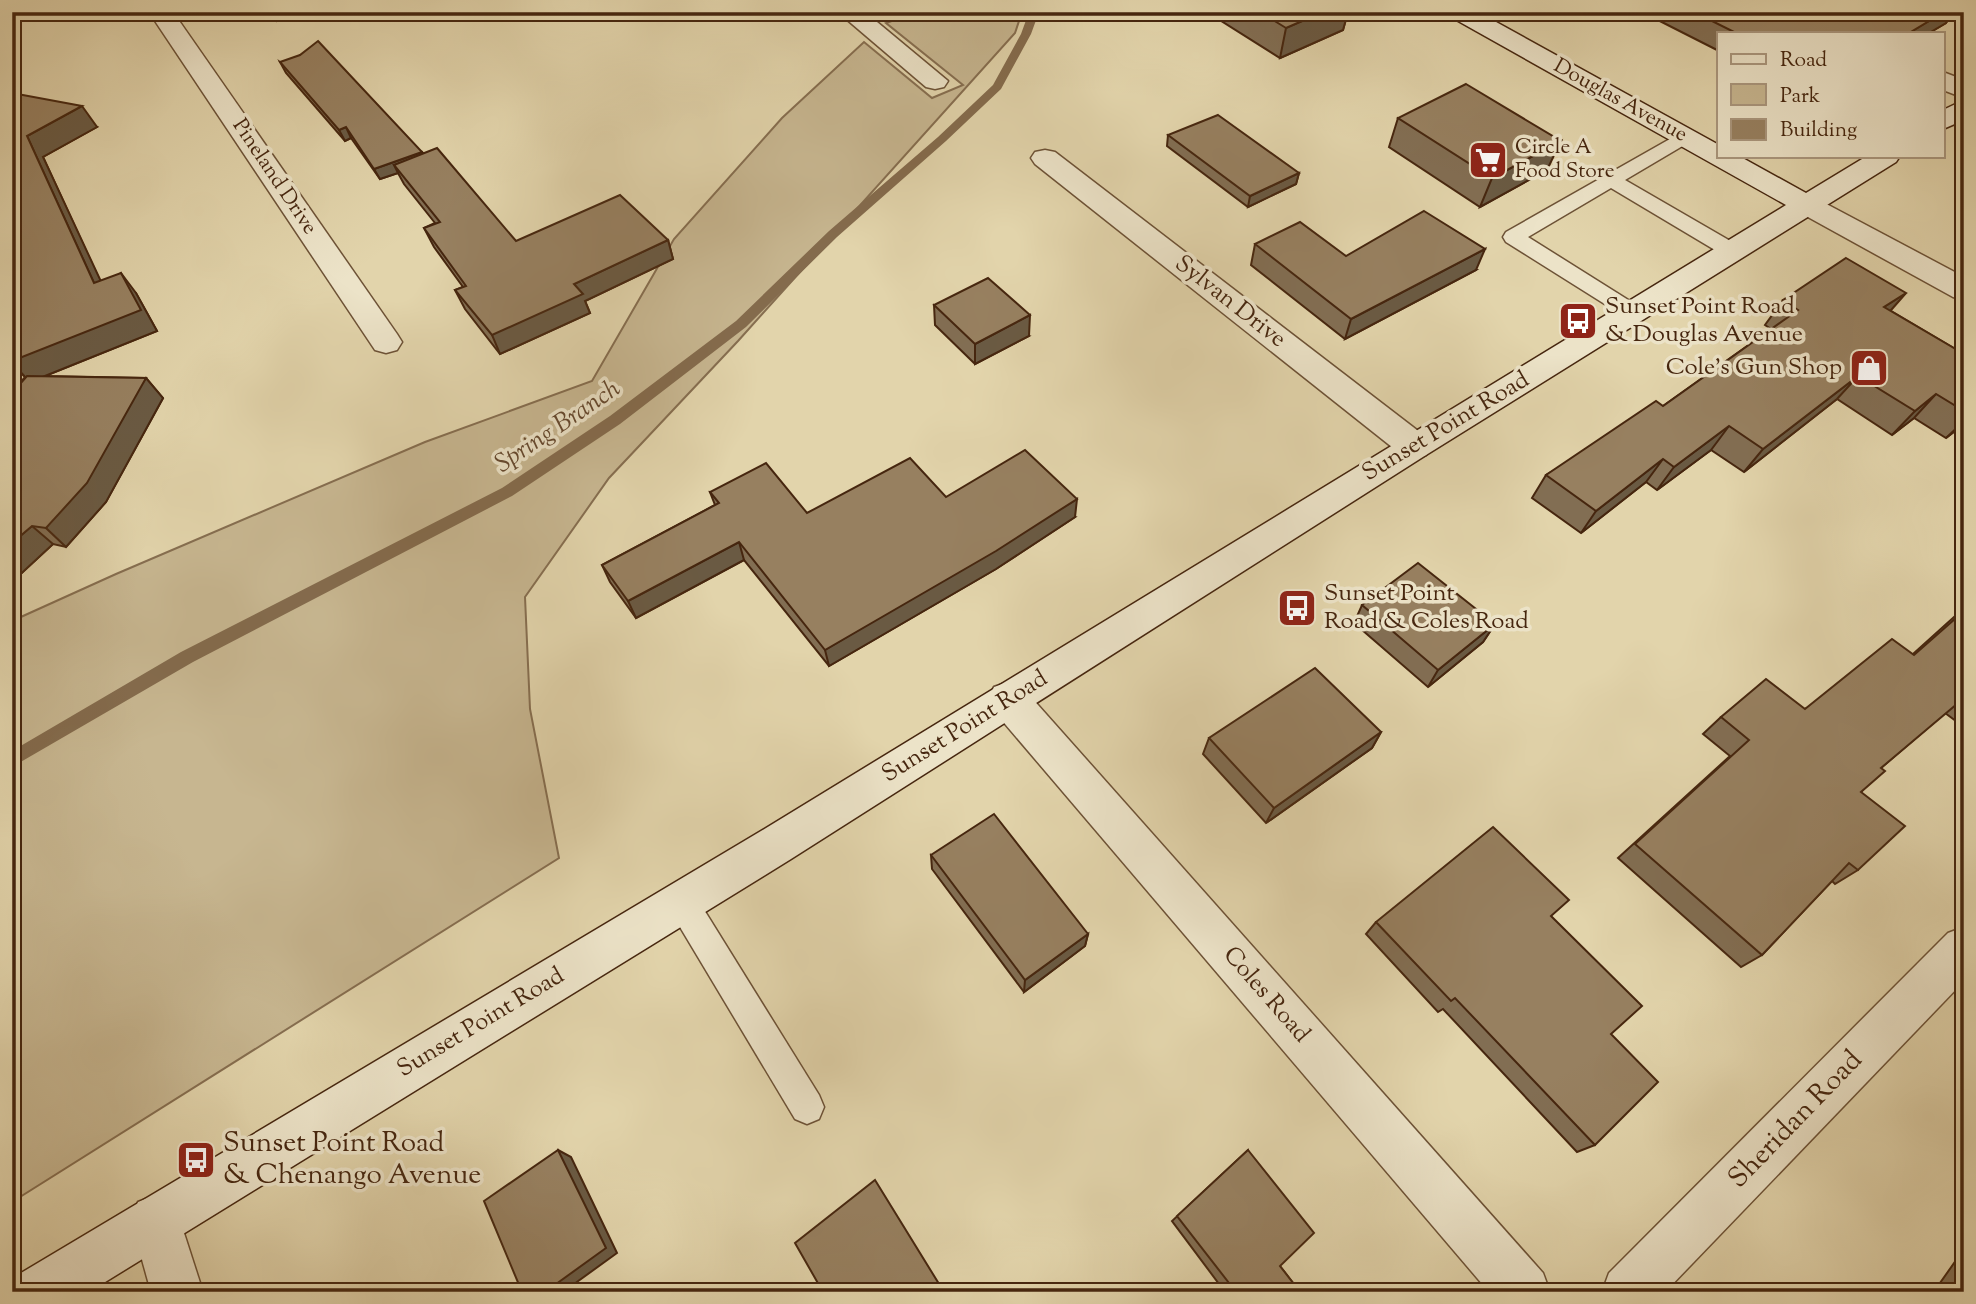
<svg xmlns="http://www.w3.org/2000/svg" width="1976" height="1304" font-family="'Sorts Mill Goudy',serif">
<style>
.green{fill:#c7b690;stroke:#866e50;stroke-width:2}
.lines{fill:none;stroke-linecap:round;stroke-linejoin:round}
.stream{fill:#846b4d;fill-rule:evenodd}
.service-casing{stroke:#6d5236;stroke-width:3}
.minor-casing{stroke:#6d5236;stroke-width:3}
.tertiary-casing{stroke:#6d5236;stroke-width:3}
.secondary-casing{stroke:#46260f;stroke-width:3}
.service{fill:#ece3c8;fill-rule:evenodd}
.minor{fill:#ece3c8;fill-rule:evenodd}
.tertiary{fill:#ece3c8;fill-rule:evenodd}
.secondary{fill:#ece3c8;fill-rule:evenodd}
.wall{fill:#826e53;stroke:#46260f;stroke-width:2}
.shaded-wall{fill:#6a5a43;stroke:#46260f;stroke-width:2}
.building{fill:#978060;stroke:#46260f;stroke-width:2}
.labels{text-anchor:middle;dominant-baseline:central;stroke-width:7;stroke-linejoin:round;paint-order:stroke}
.far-street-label{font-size:21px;fill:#46260f;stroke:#ece3c8}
.far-poi-label{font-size:21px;fill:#46260f;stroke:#ece3c8;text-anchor:start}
.street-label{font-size:24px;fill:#46260f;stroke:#ece3c8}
.poi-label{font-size:24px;fill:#46260f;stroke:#ece3c8;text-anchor:start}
.water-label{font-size:26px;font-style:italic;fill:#65482e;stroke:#ece3c8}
.near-street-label{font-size:28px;fill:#46260f;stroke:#ece3c8}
.near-poi-label{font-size:28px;fill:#46260f;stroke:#ece3c8;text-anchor:start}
</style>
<rect width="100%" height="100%" fill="#e2d4ab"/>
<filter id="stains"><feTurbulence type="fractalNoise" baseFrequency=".00286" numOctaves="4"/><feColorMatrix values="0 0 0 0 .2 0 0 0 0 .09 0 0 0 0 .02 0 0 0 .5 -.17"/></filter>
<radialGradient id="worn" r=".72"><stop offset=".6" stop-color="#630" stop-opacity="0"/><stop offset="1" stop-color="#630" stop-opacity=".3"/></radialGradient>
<!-- green -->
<polygon class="green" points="917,12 1022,12 1015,33 738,341 609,478 525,597 530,709 559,858 12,1202 12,621 116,574 425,442 592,381 674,239 782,118 864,42 932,98 963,85 886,23"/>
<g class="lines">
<!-- stream -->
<polygon class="stream" points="1029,12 1039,12 1031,34 1001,89 946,141 837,237 746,327 620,424 512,496 193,662 12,767 12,751 181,652 502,488 610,416 736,321 829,231 938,137 993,85 1021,34"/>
<!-- service casing -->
<g class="service-casing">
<g id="service">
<polygon points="1684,131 1691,133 1693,137 1691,141 1625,180 1739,246 1742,251 1739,256 1725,256 1611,188 1528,237 1641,308 1645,313 1641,318 1627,318 1506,242 1503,237 1506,232"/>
<polygon points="682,888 693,892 819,1095 824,1107 819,1119 807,1124 795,1119 671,912 667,902 671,892"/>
</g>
</g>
<!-- minor casing -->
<g class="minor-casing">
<g id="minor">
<polygon points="149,12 173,12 397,334 402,342 397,350 386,353 375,350"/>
<polygon points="838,12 865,12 948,81 944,87 935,89 926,87"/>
<polygon points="1943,72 1964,80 1964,98 1943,90"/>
<polygon points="1045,150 1055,152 1426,437 1431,446 1426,455 1414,459 1402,455 1035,164 1031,158 1035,152"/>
<polygon points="1008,682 1022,687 1543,1273 1550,1292 1489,1292 994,711 988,699 994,687"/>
<polygon points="1964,927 1964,981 1665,1292 1602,1292 1609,1273 1948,933"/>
<polygon points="156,1195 174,1202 203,1292 151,1292 131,1220 138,1202"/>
</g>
</g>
<!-- tertiary casing -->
<g class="tertiary-casing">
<polygon id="tertiary" points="1807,196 1817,199 1964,277 1964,300 1953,297 1797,211 1793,205 1797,199"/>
</g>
<!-- secondary casing -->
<g class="secondary-casing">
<g id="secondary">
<polygon points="1448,12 1478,12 1719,145 1719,156 1739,156 1806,193 1867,156 1900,156 1896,162 1426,455 791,859 89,1292 14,1292 21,1273 761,831 1786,205 1451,17"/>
<polygon points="1964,100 1964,120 1943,129 1943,110"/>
</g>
</g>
<!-- service -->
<use href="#service" class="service"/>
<!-- minor -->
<use href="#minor" class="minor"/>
<!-- tertiary -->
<use href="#tertiary" class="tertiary"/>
<!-- secondary -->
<use href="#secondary" class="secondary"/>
</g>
<!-- wall -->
<g class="wall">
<polygon points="1207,12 1348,12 1343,30 1280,58"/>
<polygon points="1642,12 1953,12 1946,23 1929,33 1719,33 1719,51"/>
<polygon points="280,62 422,152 516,241 668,240 673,259 585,301 590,313 500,354 465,309 455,290 463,287 434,247 424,228 435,223 404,184 398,173 380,179 351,138 345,141 286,73"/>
<polygon points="12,93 97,127 43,157 100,281 136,293 157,331 45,376 146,378 163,398 106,502 66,547 53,544 12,582 12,393 25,377 12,363"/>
<polygon points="1398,118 1547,170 1480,207 1389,147"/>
<polygon points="1168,135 1299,173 1296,184 1248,207 1167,146"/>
<polygon points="1255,244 1346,256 1476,270 1345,339 1251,265"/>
<polygon points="1783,300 1891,311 1964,354 1964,424 1946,438 1914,418 1892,435 1837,399 1744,472 1711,450 1657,490 1646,482 1581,533 1532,498 1546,475 1663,406 1771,329 1765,325"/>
<polygon points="934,305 1029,336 975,364 935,325"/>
<polygon points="710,492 807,513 946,497 1075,517 996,569 829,666 744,560 636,618 610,582 602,565 715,505"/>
<polygon points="1362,605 1495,624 1483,642 1428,687 1354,623"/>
<polygon points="1964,608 1964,727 1945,713 1881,768 1861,792 1858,870 1835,884 1832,881 1762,955 1741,967 1618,858 1730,756 1703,734 1721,717 1805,709 1913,654"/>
<polygon points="1381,732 1372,748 1266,823 1203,754 1209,738"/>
<polygon points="931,855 1088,934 1085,946 1024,992 932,869"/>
<polygon points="1551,916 1611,1034 1595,1145 1577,1152 1443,1009 1438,1012 1366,934 1376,922"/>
<polygon points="1248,1150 1280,1266 1300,1292 1225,1292 1172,1221"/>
<polygon points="1964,1249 1964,1292 1915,1292 1935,1290"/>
</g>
<!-- shaded-wall -->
<g class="shaded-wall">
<polygon points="12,12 45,12 12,22"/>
<polygon points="273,12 304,12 277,21"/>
<polygon points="1323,12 1348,12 1343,30 1280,58 1286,28"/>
<polygon points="1944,12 1953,12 1946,23 1929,33 1909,33"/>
<polygon points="82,106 97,127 43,157 111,303 94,283 27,136"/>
<polygon points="346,127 351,138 345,141 339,130"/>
<polygon points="1561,141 1547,170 1480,207 1492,178"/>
<polygon points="422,152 427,163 394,165 398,173 380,179 374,169"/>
<polygon points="1299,173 1296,184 1248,207 1250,196"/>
<polygon points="668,240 673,259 585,301 590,313 500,354 492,335 574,284"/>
<polygon points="1485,249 1476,270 1345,339 1351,319"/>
<polygon points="121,273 136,293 157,331 30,382 12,363 12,361"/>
<polygon points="1906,293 1885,317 1884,307"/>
<polygon points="1030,315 1029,336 975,364 975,344"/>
<polygon points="1858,376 1837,399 1744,472 1763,449"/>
<polygon points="146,378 163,398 106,502 66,547 46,528"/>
<polygon points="1936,394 1914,418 1892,435 1915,411"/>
<polygon points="1964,421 1964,424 1946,438"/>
<polygon points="1729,426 1711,450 1657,490 1674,467"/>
<polygon points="1663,459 1646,482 1581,533 1596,511"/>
<polygon points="1077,499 1075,517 996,569 829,666 825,650"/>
<polygon points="32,526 53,544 12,582 12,543"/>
<polygon points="739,542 744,560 636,618 628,601"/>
<polygon points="1495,624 1483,642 1428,687 1438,670"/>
<polygon points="1381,732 1372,748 1266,823 1274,808"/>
<polygon points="1088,934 1085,946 1024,992 1025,980"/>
<polygon points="558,1150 571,1157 617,1253 563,1292 545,1292"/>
</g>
<!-- building -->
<g class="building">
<polygon points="1260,12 1323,12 1286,28"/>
<polygon points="1694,12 1831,12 1837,15 1871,14 1870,12 1944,12 1909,33 1736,33"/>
<polygon points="318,41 422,152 374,169 346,127 339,130 280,62 300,55"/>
<polygon points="1466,84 1561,141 1492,178 1398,118"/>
<polygon points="12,93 82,106 27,136 94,283 121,273 141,310 12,361"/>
<polygon points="1218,115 1299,173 1250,196 1168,135"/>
<polygon points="437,148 516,241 620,195 668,240 574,284 583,294 492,335 455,290 466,286 424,228 440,222 394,165"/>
<polygon points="1424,211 1485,249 1351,319 1255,244 1300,222 1346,256"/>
<polygon points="1846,258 1906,293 1884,307 1964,354 1964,411 1936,394 1915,411 1858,376 1763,449 1729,426 1674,467 1663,459 1596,511 1546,475 1656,401 1663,406 1798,310 1783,300"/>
<polygon points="988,278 1030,315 975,344 934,305"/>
<polygon points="27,376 146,378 87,483 46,528 32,526 12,543 12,393"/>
<polygon points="1025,450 1077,499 996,551 825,650 739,542 628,601 602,565 719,503 710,492 766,463 807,513 910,458 946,497"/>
<polygon points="1418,563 1495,624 1438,670 1362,605"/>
<polygon points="1964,611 1964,698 1881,768 1885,771 1861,792 1905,826 1858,870 1849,863 1762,955 1635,844 1749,740 1721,717 1766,679 1805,709 1892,639 1914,655"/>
<polygon points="1315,668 1381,732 1274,808 1209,738"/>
<polygon points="994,814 1088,934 1025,980 931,855"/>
<polygon points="1493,827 1569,900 1551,916 1642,1006 1611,1034 1658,1082 1595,1145 1455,998 1451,1001 1376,922"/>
<polygon points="558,1150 606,1248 545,1292 522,1292 484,1201"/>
<polygon points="1248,1150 1314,1233 1280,1266 1300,1292 1236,1292 1177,1216"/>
<polygon points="875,1180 944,1292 823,1292 795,1243"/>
</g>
<!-- icons -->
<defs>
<g id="supermarket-square" transform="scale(2.0125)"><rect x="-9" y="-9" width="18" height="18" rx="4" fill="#8f2418" stroke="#ece3c8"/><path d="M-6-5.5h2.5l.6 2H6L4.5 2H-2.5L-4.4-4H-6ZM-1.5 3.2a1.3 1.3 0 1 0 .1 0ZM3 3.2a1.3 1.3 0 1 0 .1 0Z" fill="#fff"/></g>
<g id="bus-square" transform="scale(2.0125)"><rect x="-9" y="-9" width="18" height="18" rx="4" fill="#8f2418" stroke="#ece3c8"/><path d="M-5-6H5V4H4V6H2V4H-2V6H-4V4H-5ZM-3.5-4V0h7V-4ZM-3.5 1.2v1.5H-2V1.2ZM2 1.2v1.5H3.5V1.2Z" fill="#fff"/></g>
<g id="shop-square" transform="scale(2.0125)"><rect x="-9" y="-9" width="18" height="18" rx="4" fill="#8f2418" stroke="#ece3c8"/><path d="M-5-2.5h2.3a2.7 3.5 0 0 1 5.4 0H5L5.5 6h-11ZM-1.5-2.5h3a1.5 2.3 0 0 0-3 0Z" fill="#fff"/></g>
</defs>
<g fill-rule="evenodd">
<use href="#supermarket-square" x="1488" y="160"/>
<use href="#bus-square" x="1578" y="321"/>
<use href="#shop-square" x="1869" y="368"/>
<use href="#bus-square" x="1297" y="608"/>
<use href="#bus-square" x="196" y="1160"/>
</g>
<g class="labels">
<!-- far-street labels -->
<g class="far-street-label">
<text transform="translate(1620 101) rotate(29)">Douglas Avenue</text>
<text transform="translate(274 177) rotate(56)">Pineland Drive</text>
</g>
<!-- far-poi labels -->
<g class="far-poi-label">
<text x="1515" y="148">Circle A<tspan x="1515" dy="24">Food Store</tspan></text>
</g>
<!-- street labels -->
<g class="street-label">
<text transform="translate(1230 302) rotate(38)">Sylvan Drive</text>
<text transform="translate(1446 427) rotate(-31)">Sunset Point Road</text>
<text transform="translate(965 727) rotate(-32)">Sunset Point Road</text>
<text transform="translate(1266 995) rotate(49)">Coles Road</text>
<text transform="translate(481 1023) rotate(-31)">Sunset Point Road</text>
</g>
<!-- poi labels -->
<g class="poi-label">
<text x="1605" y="307">Sunset Point Road<tspan x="1605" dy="28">&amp; Douglas Avenue</tspan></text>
<text x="1842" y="368" text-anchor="end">Cole's Gun Shop</text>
<text x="1324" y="594">Sunset Point<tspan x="1324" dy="28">Road &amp; Coles Road</tspan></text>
</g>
<!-- water labels -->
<g class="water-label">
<text transform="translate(558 427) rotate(-34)">Spring Branch</text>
</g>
<!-- near-street labels -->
<g class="near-street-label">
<text transform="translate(1796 1120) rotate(-46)">Sheridan Road</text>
</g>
<!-- near-poi labels -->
<g class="near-poi-label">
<text x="223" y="1144">Sunset Point Road<tspan x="223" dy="32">&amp; Chenango Avenue</tspan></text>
</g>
</g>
<!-- margin -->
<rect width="1976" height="1304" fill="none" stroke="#e2d4ab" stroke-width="42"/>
<rect x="14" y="14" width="1948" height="1276" fill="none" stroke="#46260f" stroke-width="3.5"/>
<rect x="21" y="21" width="1934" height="1262" fill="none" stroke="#46260f" stroke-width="2"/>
<!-- legend -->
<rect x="1717" y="32" width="228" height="126" fill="#ece3c8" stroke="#aa977e" stroke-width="2"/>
<rect x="1731" y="54" width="35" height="10" fill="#ece3c8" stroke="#aa977e" stroke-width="2"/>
<text x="1780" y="66" font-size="21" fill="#46260f">Road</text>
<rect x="1731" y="84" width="35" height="21" fill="#c7b690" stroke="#aa977e" stroke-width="2"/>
<text x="1780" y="102" font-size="21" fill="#46260f">Park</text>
<rect x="1731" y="119" width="35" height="21" fill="#978060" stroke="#aa977e" stroke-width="2"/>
<text x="1780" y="136" font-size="21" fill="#46260f">Building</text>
<rect width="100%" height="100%" filter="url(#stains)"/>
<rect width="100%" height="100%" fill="url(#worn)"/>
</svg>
